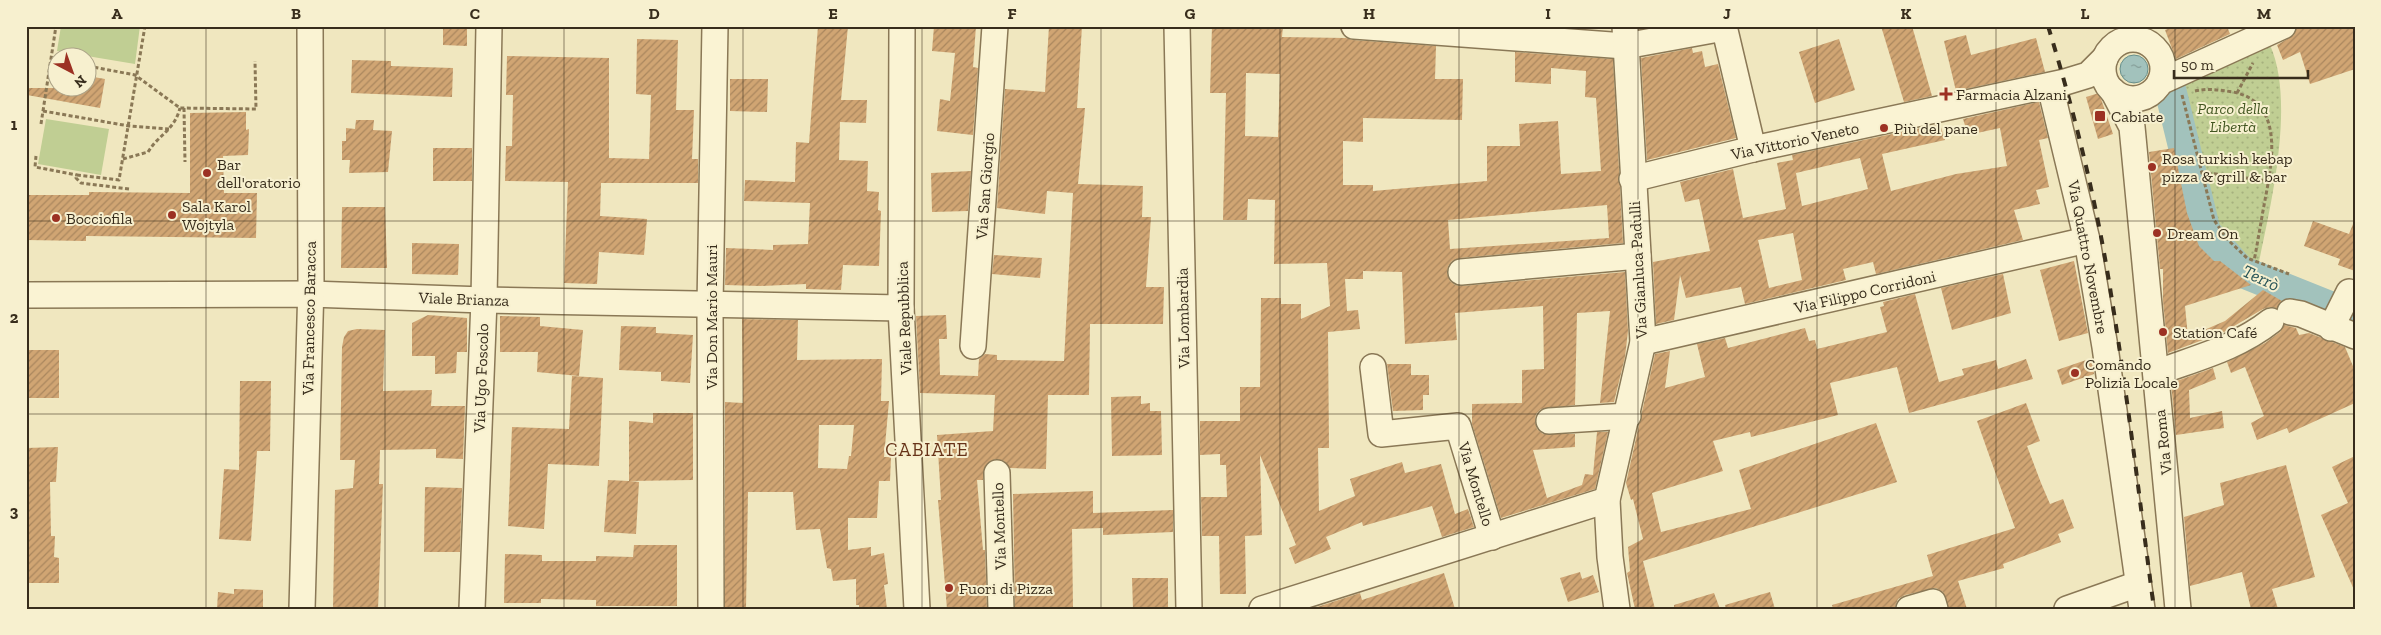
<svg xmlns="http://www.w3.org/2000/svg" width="2381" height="635" font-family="'Zilla Slab',serif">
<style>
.grass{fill:url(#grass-dots)}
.garden{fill:#c0ce93}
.water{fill:url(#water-ripples);stroke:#69908b}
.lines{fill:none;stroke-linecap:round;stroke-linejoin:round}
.river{stroke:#a2c2bc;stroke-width:32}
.building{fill:url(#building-hatch);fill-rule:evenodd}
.minor-casing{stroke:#8a7856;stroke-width:28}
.path{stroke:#8a7856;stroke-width:3;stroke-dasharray:4 2.5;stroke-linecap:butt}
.minor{stroke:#faf3d3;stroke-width:25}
.rail{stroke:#382d1c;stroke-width:4;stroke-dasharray:9 9;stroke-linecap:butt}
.grid{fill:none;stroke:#382d1c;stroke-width:1;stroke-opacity:0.55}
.poi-dot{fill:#9c3123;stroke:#f7f0cf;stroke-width:2}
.labels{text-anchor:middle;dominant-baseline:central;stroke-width:4;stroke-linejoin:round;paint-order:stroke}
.poi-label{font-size:16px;fill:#382d1c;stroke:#f7f0cf;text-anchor:start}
.park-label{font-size:16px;font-style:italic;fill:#425621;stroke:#f7f0cf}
.street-label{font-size:16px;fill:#382d1c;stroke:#f7f0cf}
.water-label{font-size:18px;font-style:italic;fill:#2a5659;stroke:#f7f0cf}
.quarter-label{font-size:19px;letter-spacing:1px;fill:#673319;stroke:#f7f0cf}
.neatline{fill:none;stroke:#382d1c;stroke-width:2}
.grid-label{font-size:16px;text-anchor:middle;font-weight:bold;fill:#382d1c}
</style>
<defs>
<pattern id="grass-dots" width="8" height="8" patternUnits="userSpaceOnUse" patternTransform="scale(1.25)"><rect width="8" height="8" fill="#c0ce93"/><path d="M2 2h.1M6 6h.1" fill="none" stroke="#a6b17e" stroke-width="1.8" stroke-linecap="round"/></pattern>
<pattern id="water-ripples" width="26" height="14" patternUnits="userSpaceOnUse" patternTransform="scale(1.25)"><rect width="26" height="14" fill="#a2c2bc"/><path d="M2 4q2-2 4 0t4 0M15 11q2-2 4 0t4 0" fill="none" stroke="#859e98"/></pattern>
<pattern id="building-hatch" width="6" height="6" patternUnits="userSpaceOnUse" patternTransform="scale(1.25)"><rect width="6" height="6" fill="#d0a573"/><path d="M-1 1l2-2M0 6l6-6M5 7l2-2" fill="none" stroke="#aa875e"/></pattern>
</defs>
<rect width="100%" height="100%" fill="#f0e7bf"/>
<!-- grass -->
<path class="grass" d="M2270,45C2296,103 2270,209 2257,271C2231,257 2212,235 2201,206L2175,90Z"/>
<!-- garden -->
<g class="garden">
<polygon points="61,26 140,26 135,64 57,51"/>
<polygon points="46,119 109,129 101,175 38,164"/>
</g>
<!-- water -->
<circle class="water" cx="2134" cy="69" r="14"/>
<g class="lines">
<!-- river -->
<polyline class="river" points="2170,89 2205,232 2240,271 2355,317"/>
</g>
<!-- building -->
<g class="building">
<polygon points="443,26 467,26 467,46 443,45"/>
<polygon points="818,26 848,26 841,100 867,100 866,123 840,122 839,160 868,161 867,191 879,192 878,210 881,211 879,266 843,265 841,290 806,289 806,284 760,286 725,285 726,248 773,250 773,245 808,244 810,203 744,201 745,180 795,182 796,142 809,143"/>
<polygon points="934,26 976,26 973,67 978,68 973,135 937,131 940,99 950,101 955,53 932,51"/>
<polygon points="1049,26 1082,26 1077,108 1085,108 1078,184 1143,186 1142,217 1151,217 1146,287 1164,287 1163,324 1090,324 1089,395 1048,395 1046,469 1010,468 1004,461 996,459 990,461 985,466 983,480 977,480 983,550 985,550 987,609 947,609 938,500 941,500 937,435 993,431 995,395 920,393 916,316 946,315 947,339 939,339 940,375 978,376 979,359 985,354 997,355 997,360 1064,361 1073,193 1047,191 1045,214 997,208 1005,89 1045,92"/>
<path d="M1212,26H1283L1282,37L1346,38L1353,40L1436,46L1435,79H1463L1462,120L1363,118V142L1343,141V185H1373V191L1487,181V146H1520L1519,124L1558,121L1561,174L1601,171L1596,98L1585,97L1586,71L1551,68V84L1515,82V52L1613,59L1623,243L1460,258L1452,261L1448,266L1447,273L1450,281L1455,285L1462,286L1625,272L1628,331L1625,357L1614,402L1600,403L1610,311L1577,313L1575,405L1541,409L1536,414L1535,421L1537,429L1543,434H1575V447L1533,450L1547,498L1582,485L1585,474L1593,475L1597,432H1608L1595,489L1501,518L1472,424V404L1522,403V370L1544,369L1543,306L1455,313L1457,340L1405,344L1402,272L1363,271V279H1345L1347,311L1358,310L1360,329L1328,332L1329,448H1318L1319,511L1355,496L1350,479L1402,462L1405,473L1441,464L1455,514L1468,509L1474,527L1442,537L1432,506L1363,526L1362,522L1326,537L1331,549L1295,564L1289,548L1296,545L1260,455L1262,535L1245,536L1246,594H1220L1219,536H1202L1201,497H1227L1226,465H1220V454L1200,455V421H1240V387H1260L1261,298H1281V304H1301V319L1330,306L1327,263L1274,264L1275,200L1248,199L1247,220H1223L1226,93H1210ZM1246,73L1280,74L1278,137L1245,136ZM1607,205L1609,238L1450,249L1448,220Z"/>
<polygon points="1881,26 1912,26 1932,96 1904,102"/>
<polygon points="2175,26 2227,26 2230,34 2176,59 2165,30"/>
<polygon points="2297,26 2355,26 2355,69 2310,84 2300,52 2283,60 2277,45 2294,35"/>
<polygon points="1966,35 1971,55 2036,38 2045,72 1956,91 1944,41"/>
<polygon points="637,39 678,40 676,110 694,110 692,159 698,159 698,183 601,183 600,216 647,219 644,255 599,252 597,284 564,283 568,182 505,181 506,146 512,146 513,95 506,95 507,56 609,58 609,158 649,159 651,95 636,94"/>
<polygon points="1839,39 1855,90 1815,103 1799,52"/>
<polygon points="1692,48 1693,53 1702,51 1705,67 1718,64 1736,138 1647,160 1641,58"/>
<polygon points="352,60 391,61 391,66 453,68 452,97 351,93"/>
<polygon points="88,76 105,79 100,108 27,95 28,88 88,88"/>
<polygon points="730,79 768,79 767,112 730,111"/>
<polygon points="2099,93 2113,134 2098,139 2086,97"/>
<path d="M2039,102L2048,138L2039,140L2049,187L2036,190L2040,204L2014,210L2023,240L1876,274L1873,262L1843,269L1846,280L1745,304L1741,287L1686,298L1680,275L1674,320L1656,324L1653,262L1710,251L1699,199L1685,202L1680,182L1733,169L1743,218L1786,209L1777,163L1793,160L1792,155L1940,124L1945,140L1882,154L1891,191L1956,174L2007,166L2000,128L1968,135L1963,119ZM1860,158L1868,189L1802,206L1795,168L1796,173ZM1793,233L1802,280L1769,288L1758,240Z"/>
<polygon points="246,112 246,130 249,129 248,155 223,156 224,193 257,193 256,238 86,236 86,241 26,240 26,195 89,195 89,192 190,193 190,113"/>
<polygon points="356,120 374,120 373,130 392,131 388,172 349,173 350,160 342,160 342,141 346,141 346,128 355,129"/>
<rect x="433" y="148" width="39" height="33"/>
<polygon points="2174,148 2187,213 2199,246 2214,261 2220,261 2251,285 2185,306 2188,337 2225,321 2263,290 2282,301 2277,308 2270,307 2263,309 2224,332 2168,353 2163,301 2163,269 2160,269 2149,152"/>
<polygon points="971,171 968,211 932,212 931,173"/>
<polygon points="342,207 385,207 387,268 341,268"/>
<polygon points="2313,221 2349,234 2353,224 2355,225 2355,271 2338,265 2340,259 2304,246"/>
<polygon points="412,243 459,244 458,275 412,274"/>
<polygon points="994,255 1042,258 1040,278 992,274"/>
<polygon points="2074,261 2088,333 2059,341 2040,270"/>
<polygon points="2003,274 2011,313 1952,330 1941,288"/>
<polygon points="1915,294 1939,382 1964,375 1962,369 1996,360 1998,369 2026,359 2033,379 1909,413 1897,367 1830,383 1838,415 1751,437 1750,432 1713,441 1723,471 1652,493 1661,532 1751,509 1739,470 1876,423 1897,482 1643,561 1655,609 1635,609 1627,573 1630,571 1628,547 1643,539 1633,499 1631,500 1626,483 1655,354 1670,351 1665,388 1705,377 1697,344 1725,338 1728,348 1805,328 1809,341 1815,340 1817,349 1887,332 1880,307 1884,306 1883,302"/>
<polygon points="428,315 467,318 467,352 457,352 456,373 435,374 435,356 412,356 412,323"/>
<polygon points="500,316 540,317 540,326 583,330 579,376 537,372 538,352 500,352"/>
<path d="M742,319L798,320L797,360L882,359L881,401H889L884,457H891L890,481H879L877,518H848V550L871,547V556L884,553L888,584L884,585L887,609H859V605H856V579L833,581L831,569L827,568L820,529L796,530L793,492H748L746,609L725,608V402L743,403ZM819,425H854L851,456H849L847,469L818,468Z"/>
<polygon points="2284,325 2296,328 2299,335 2309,333 2345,347 2355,371 2355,403 2289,433 2287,428 2257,440 2251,423 2264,416 2245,367 2231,373 2227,362 2265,343 2280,332"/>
<polygon points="621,326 656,327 656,333 693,335 690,383 661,381 661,372 619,370"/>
<polygon points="357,329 385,330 383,391 432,390 431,406 465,406 463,459 436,458 436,449 380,450 379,484 383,484 378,609 333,609 335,490 353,488 355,460 340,460 342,347 344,337 348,331"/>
<rect x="26" y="350" width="33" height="48"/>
<polygon points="2092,358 2094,374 2062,385 2057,370"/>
<polygon points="1387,364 1411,364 1411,375 1429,375 1429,395 1423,395 1423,410 1393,411"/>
<polygon points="2213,368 2216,379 2189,390 2190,418 2222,411 2224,428 2176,435 2171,383"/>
<polygon points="572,376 603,378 599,466 548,464 544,529 508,526 512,427 569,429"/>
<polygon points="240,381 271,381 270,451 257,451 251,541 219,539 224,469 239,470"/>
<polygon points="1141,396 1141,404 1150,403 1150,411 1161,411 1162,455 1112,456 1111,397"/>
<polygon points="2026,403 2040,441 2027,446 2041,483 2050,504 2063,499 2074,528 2058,534 2061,542 2003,564 2004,568 1958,581 1967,609 1949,609 1943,592 1936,588 1905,595 1898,599 1895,607 1889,609 1833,609 1832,605 1933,576 1927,555 2015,528 1977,421"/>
<polygon points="653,413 693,413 693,480 630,481 639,482 636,534 604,532 608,480 629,481 629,421 653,423"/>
<polygon points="58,447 56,482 50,482 51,536 55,536 54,557 59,558 59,583 26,583 26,448"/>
<polygon points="2355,456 2355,592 2321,515 2348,503 2332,467"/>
<polygon points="2286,465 2315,577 2272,589 2278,609 2251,609 2242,572 2190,586 2184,517 2224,505 2220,483"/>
<polygon points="425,487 462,488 460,552 424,552"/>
<polygon points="1093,491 1093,513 1173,510 1173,532 1103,535 1103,528 1072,529 1073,609 1015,609 1013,494"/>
<polygon points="634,545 677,545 677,606 596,606 596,600 541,599 541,603 504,603 505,554 542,555 542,561 596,561 596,556 633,557"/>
<polygon points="1580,572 1582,579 1593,575 1599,592 1568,602 1560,578"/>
<polygon points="1444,573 1455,609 1311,609 1360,593 1362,600"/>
<polygon points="1132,578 1168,578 1168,609 1133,609"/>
<polygon points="234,589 263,590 263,609 217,609 218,592 234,594"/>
<polygon points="1770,592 1775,609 1726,609 1725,605"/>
<polygon points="1714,593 1720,609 1674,609 1674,605"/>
</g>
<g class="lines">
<!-- minor casing -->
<g class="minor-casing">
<g id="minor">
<polyline points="902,26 901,308 917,609"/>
<polyline points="1177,26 1189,609"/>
<polyline points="1354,26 1625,46 1724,28"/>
<polyline points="1724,26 1753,149"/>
<circle cx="2133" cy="69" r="30"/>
<polyline points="2160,82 2283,26"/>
<polyline points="2050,86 2087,240 2105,347 2142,609"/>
<polyline points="2113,91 2132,127 2178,609"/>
<polyline points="1632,179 1753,149 2065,82 2088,75 2105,58"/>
<polyline points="1461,272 1638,256"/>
<polyline points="26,295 310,294 484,300 901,308"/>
<polyline points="2290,312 2301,314 2355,336"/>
<polyline points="2331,328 2349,292"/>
<polyline points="1643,342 2087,240"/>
<polyline points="973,346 995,26"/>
<polyline points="1373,367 1381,434 1458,426 1492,537"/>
<path d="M2156,373C2196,358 2237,348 2271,321"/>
<polyline points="1549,421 1628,416"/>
<polyline points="997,473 1001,609"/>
<polyline points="302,609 311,284 310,26"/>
<polyline points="472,609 484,300 489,26"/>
<polyline points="711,609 710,305 715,26"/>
<polyline points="1262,609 1607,500"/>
<polyline points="1617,609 1610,557 1607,500 1643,342 1625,26"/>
<polyline points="1909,609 1933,602 1935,609"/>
<polyline points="2067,609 2138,584"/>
</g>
</g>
<!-- path -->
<g class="path">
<polyline points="88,66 135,75 180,108 256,109 255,61"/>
<path d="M2195,91C2208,88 2220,90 2233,92C2285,102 2272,163 2265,200C2261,221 2258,241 2254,261"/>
<polyline points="2237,93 2253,63"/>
<polyline points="2182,95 2214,220 2227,239 2247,258 2289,274"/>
<polyline points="184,108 185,162"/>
<polyline points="43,111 129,126 169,129"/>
<polyline points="41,124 56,26"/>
<polyline points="36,156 35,167 77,175"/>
<path d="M123,159L148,152C159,134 174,131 180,108"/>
<polyline points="2201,172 2268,181"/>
<polyline points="129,189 81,183 76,178 77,175 119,180 145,26"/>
</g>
<!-- minor -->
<use href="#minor" class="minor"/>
<!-- rail -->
<path class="rail" d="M2048,26C2075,114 2097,204 2111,294C2128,399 2140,504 2154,609"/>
</g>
<!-- grid -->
<path class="grid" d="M206,26V609M385,26V609M564,26V609M743,26V609M922,26V609M1101,26V609M1280,26V609M1459,26V609M1638,26V609M1817,26V609M1996,26V609M2175,26V609M26,221H2355M26,414H2355"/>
<!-- markers -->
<g class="poi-dot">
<path d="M1943.5 86.5h5v5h5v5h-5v5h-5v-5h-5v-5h5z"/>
<rect x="2094" y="110" width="12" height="12" rx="2.5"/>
<circle cx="1884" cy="128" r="5"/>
<circle cx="2152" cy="167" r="5"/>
<circle cx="207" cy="173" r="5"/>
<circle cx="172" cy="215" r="5"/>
<circle cx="56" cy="218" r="5"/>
<circle cx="2157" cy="233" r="5"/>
<circle cx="2163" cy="332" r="5"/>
<circle cx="2075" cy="373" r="5"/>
<circle cx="949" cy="588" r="5"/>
</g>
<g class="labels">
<!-- poi labels -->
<g class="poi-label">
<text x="1956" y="94">Farmacia Alzani</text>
<text x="2111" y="116">Cabiate</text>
<text x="1894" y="128">Più del pane</text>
<text x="2162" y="158">Rosa turkish kebap<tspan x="2162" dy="18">pizza &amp; grill &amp; bar</tspan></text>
<text x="217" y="164">Bar<tspan x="217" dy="18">dell'oratorio</tspan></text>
<text x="182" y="206">Sala Karol<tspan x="182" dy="18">Wojtyla</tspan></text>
<text x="66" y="218">Bocciofila</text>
<text x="2167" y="233">Dream On</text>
<text x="2173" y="332">Station Café</text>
<text x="2085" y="364">Comando<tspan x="2085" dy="18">Polizia Locale</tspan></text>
<text x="959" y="588">Fuori di Pizza</text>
</g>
<!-- park labels -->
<g class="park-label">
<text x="2233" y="108">Parco della<tspan x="2233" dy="18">Libertà</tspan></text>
</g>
<!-- street labels -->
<g class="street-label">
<text transform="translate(1795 141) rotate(-12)">Via Vittorio Veneto</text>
<text transform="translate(985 186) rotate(-86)">Via San Giorgio</text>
<text transform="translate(2088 257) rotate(79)">Via Quattro Novembre</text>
<text transform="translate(1638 270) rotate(-93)">Via Gianluca Padulli</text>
<text transform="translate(1865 292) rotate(-13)">Via Filippo Corridoni</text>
<text transform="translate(464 299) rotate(2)">Viale Brianza</text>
<text transform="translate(711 317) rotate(-90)">Via Don Mario Mauri</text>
<text transform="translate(309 318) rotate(-89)">Via Francesco Baracca</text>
<text transform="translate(904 318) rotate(-92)">Viale Repubblica</text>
<text transform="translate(1183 318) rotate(-91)">Via Lombardia</text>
<text transform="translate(481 378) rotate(-88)">Via Ugo Foscolo</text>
<text transform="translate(2163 442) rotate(-96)">Via Roma</text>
<text transform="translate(1476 484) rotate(73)">Via Montello</text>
<text transform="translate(999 526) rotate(-92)">Via Montello</text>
</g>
<!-- water labels -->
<g class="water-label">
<text transform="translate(2261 278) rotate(25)">Terrò</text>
</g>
<!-- quarter labels -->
<g class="quarter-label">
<text x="927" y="449">CABIATE</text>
</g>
</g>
<!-- border -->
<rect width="2381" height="635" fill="none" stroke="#f7f0cf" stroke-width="55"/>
<!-- north arrow -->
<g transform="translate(72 72) rotate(139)"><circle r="24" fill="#f7f0cf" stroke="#aba287"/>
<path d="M0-4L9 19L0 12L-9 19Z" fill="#9c3123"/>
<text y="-8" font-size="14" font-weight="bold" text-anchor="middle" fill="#382d1c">N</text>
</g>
<!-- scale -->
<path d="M2174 70v8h134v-8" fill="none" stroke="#382d1c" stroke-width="2.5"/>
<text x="2181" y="70" font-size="15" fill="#382d1c" stroke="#f7f0cf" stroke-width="4" paint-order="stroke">50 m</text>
<rect x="28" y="28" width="2326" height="580" class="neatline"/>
<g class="grid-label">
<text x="117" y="19">A</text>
<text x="296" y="19">B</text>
<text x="475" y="19">C</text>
<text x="654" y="19">D</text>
<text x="833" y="19">E</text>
<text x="1012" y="19">F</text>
<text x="1190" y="19">G</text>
<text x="1369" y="19">H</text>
<text x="1548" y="19">I</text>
<text x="1727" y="19">J</text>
<text x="1906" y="19">K</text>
<text x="2085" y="19">L</text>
<text x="2264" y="19">M</text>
<text x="14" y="130">1</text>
<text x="14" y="323">2</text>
<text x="14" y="517">3</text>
</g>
</svg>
